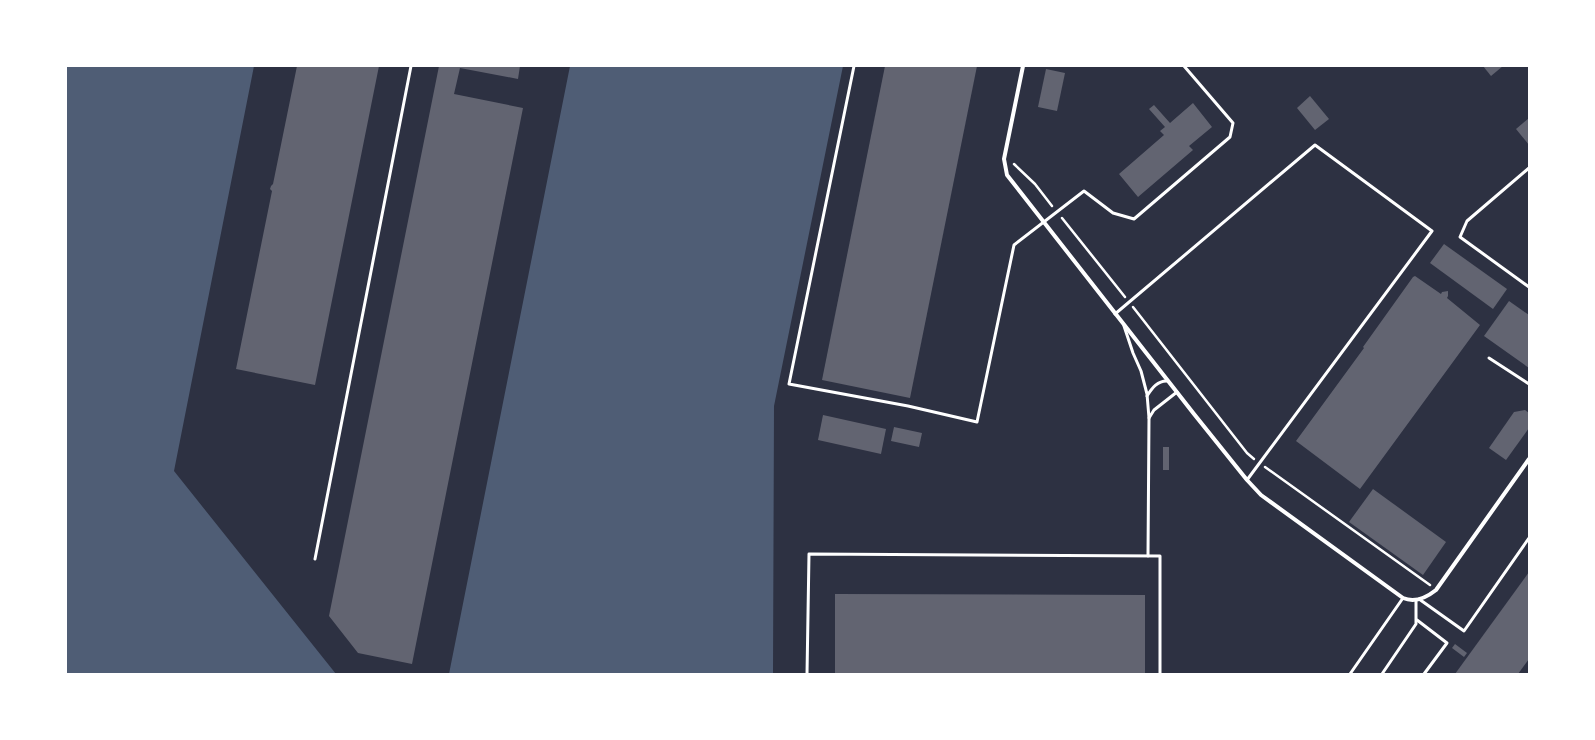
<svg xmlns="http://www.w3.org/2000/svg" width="1595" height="740" font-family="Figtree,sans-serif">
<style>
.water{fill:#4f5d75}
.building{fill:#626471}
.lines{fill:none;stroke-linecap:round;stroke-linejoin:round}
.path{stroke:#fff;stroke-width:2.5}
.service{stroke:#fff;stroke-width:3}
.minor{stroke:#fff;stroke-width:4}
</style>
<rect width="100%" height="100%" fill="#2d3142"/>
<!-- water -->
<g class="water">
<polygon points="66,66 254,66 174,471 336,674 66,674"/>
<polygon points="570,66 843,66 774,406 773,674 449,674"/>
</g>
<!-- building -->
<g class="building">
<polygon points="297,66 379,66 315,385 236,369 272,191 270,189 271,186 273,184"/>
<polygon points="439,66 520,66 518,79 460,68 454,94 523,108 412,664 358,653 329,616"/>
<polygon points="885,66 977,66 910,398 822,380"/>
<polygon points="1483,66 1503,66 1491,76"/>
<polygon points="1046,69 1065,73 1057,111 1038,107"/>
<polygon points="1310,96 1329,119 1315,130 1297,108"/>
<polygon points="1193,103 1212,127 1189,146 1193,150 1138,197 1119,174 1164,135 1160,131 1165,127 1149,109 1154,105 1170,123"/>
<polygon points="1529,118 1529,145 1516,129"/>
<polygon points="1444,244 1507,289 1493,309 1430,263"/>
<polygon points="1415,276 1441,294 1442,292 1448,291 1448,296 1447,298 1480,325 1360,489 1296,441 1364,348 1363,347 1413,277"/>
<polygon points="1509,301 1529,315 1529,368 1484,336"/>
<polygon points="1525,410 1529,413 1529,428 1506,460 1489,448 1514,412"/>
<polygon points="823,415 886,429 881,454 818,440"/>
<polygon points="894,427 922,433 919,447 891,441"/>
<rect x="1163" y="447" width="6" height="23"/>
<polygon points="1373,489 1446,542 1423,575 1349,522"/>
<polygon points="1529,572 1529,659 1518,674 1455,674"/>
<polygon points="835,594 1145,595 1145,674 835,674"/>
<polygon points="1455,644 1467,653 1464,657 1452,648"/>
</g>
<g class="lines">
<!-- path -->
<g class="path">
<polyline points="1014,164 1035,184 1052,206"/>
<polyline points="1062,218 1125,297"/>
<polyline points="1133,307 1247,453 1254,459"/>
<polyline points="1265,467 1430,585"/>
</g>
<!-- service -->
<g class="service">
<polyline points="854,66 789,384 908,406 977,422 1014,245 1084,191 1113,213 1134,219 1230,137 1233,123 1184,66"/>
<polyline points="1529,168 1467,221 1460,237 1529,287"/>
<polyline points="1115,314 1315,145 1432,231 1247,480"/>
<polyline points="1124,326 1133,353 1141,371 1147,394 1149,418 1154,410 1177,392"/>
<polyline points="1489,358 1529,384"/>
<path d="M1147,396C1152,388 1158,380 1168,381"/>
<polyline points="1148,556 1149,418"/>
<polyline points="315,559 411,66"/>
<polyline points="1419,599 1464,631 1529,538"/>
<polyline points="1417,620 1447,643 1424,674"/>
<polyline points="807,674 809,554 1160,556 1160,674"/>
<polyline points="1350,674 1403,598"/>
<polyline points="1382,674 1416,624 1416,600"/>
</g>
<!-- minor -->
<path class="minor" d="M1023,66L1004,159L1007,175L1194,414L1247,480L1261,495L1403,598C1415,603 1426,598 1436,590L1529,459"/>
</g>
<!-- border -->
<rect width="1595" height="740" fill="none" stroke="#ffffff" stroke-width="134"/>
</svg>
